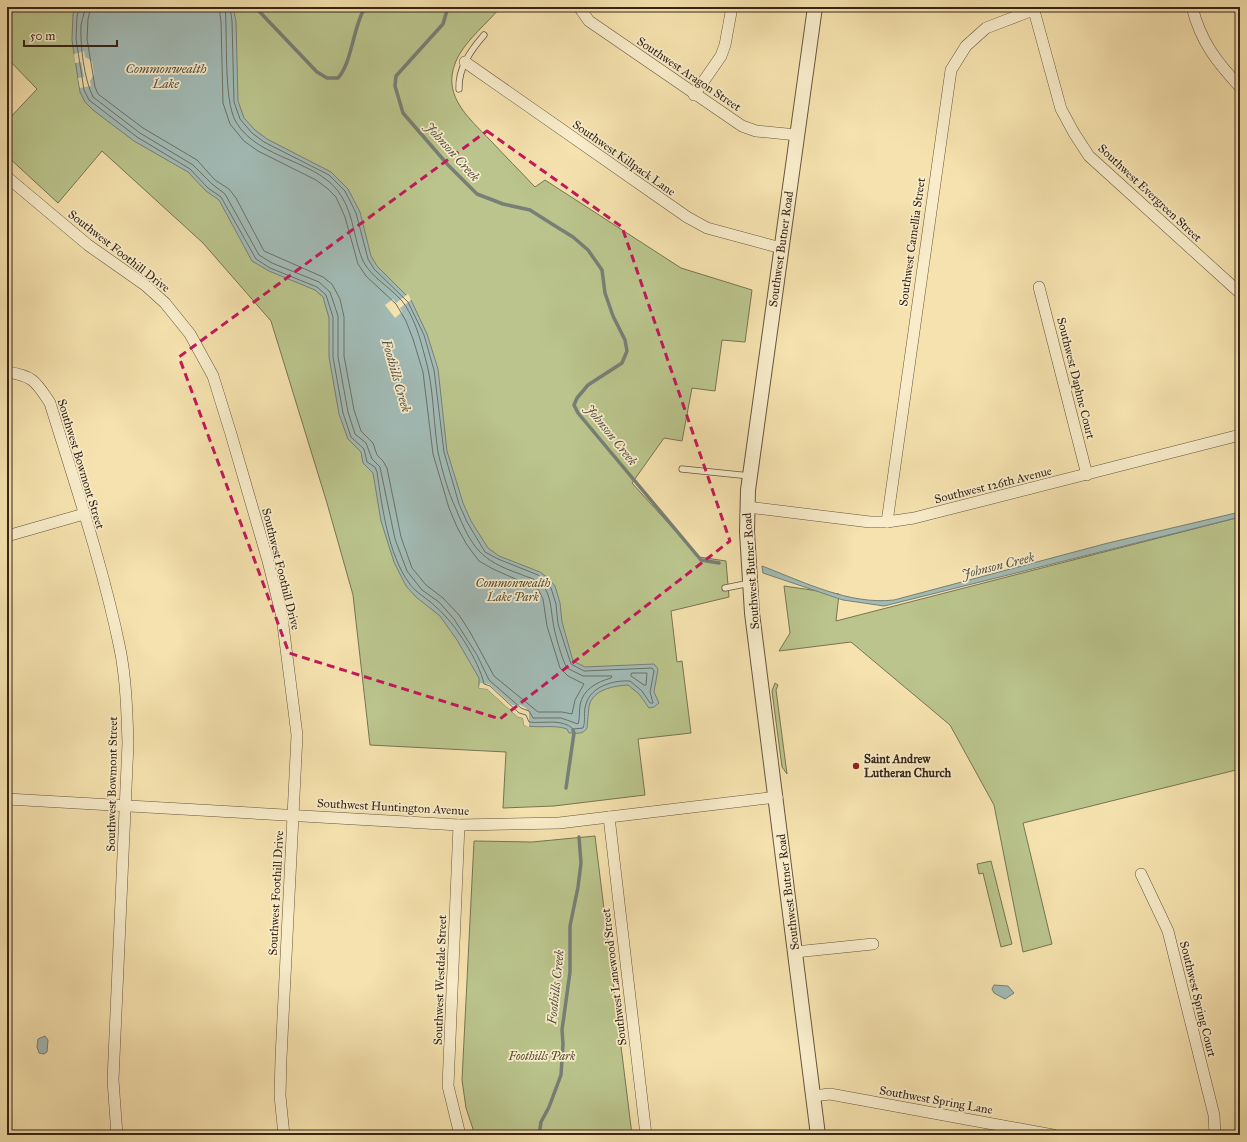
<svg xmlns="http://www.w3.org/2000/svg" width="1247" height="1142" font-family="'IM FELL Great Primer',serif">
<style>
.green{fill:#bac48c;stroke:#787452}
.water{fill:#a2bbb6;stroke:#777f76}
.pier{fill:#f5e2ae}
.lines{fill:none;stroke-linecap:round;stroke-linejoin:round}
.shore{stroke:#6c7066;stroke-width:1}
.stream{stroke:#777f76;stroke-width:3.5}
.service-casing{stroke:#66543d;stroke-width:7}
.minor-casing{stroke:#66543d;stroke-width:12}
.tertiary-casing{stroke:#66543d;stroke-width:16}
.service{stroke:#f8ecca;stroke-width:5.5}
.minor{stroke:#f8ecca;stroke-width:11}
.tertiary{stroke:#f8ecca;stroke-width:14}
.marked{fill:none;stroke:#c2185b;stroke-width:3;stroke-dasharray:8 5;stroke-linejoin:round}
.poi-dot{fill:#8f2418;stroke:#f8ecca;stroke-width:1.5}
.labels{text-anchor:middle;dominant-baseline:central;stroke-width:3.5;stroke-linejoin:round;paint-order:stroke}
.street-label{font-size:12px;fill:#362417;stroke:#f8ecca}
.park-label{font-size:12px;font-style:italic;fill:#574c34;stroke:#f8ecca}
.poi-label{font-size:12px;font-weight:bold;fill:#362417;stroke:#f8ecca;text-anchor:start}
.water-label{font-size:13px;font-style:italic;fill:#565147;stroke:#f8ecca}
</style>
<rect width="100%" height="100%" fill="#f5e2ae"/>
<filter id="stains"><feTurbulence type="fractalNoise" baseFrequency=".005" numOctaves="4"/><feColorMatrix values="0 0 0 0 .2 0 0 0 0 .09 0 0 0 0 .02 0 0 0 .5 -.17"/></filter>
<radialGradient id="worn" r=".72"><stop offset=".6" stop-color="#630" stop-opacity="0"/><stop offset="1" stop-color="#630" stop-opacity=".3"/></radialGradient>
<!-- green -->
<g class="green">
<path d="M7,7H499V9C486,24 469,38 459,55C438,93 467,116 491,141C505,156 520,171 535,187L545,180L681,268L752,290L745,342L722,340L715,391L692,388L682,441L664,438L632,483L699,557L726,561L729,597L671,611L677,662L682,661L691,733L638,739L645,795L554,806L503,808L506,752L370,745L353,595L327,503L271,321L203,243L102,151L58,203L7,156V121L37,89L7,58Z"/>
<polygon points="1240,517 1240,769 1023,823 1052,944 1023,952 994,805 950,725 851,642 779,651 790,633 784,586 839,594 836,621"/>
<polygon points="775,683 778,685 776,690 787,774 782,767 772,691"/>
<polygon points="595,836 632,1135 475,1135 466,1108 462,1080 474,841 532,842"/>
<polygon points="991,861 1012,944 1001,947 983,873 979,874 977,864"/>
</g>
<!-- water -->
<g class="water">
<path d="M77,7H233L236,21L238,101L244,118L255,130L267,139L331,172L348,189L360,212L371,256L377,266L411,300L427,334L438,369L447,451L463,503L471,521L488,548L499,556L540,572L548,578L555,586L560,603L562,622L573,661L585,667L654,664L658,669L654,692L659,703L654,707L649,708L639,694L628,685C614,686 593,689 589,706C588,713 588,721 587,728C583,735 576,733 569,733L567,729C553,724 538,729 524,725L523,718L518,717L487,689L479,688V678L457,640L440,616L416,597L406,586L394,562L381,521L373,473L363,463L361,452L348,439L339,414L329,357V318L323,297L315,290L269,271L252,261L219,200L206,191L188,172L134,141L93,110L85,102L80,92L72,40L73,14Z"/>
<path d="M1240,512V517L884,606L843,600L763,573L762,566C804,582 849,605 894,600L1108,543Z"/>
<polygon points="994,985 1008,986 1014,993 1005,999 994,993 992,989"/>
<polygon points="45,1036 48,1040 47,1052 44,1054 39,1053 37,1047 38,1039"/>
</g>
<!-- pier -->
<g class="pier">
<polygon points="84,51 85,57 92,61 94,74 90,81 91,86 80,88 78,78 84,77 81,62 75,63 74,54"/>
<polygon points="408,294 411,300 400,308 402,312 395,318 385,305 393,299 396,303"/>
<polygon points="480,683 489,684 512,705 521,705 526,708 529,712 529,727 524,725 523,718 518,717 487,689 479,688"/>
</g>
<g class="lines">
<!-- shore -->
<g class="shore">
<path d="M80,7L77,16L76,39L84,90L89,100L137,137L190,169L208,188L221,197L256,259L270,268L317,287L326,295L333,317V357L343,413L351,437L364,449L367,462L375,467L377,472C382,506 388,554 409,583C416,593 427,598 436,607C455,623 479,661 484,684L490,686L519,713L526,715L529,722C543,724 562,718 573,729L583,728C586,721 583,712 586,704C591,686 614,680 630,681L642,691L650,703H653L650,692L654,671L652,668L584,671L571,664L558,624L556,604L551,588L545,581L538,575L498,559L485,552L467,522L459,504L444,452L434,370L424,335L408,302L374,269L368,259L356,213L345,191L329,175L264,142L252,133L240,119L234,102L232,21L230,7"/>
<path d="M85,7C85,13 82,19 81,25C80,45 84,79 93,97L140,133L193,165L212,184L225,194L259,255L272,263L319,282L330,292L338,316V357L348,412L355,434L366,443L372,459L380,467L395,539L407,571L422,590L439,602L454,619L477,655L489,680L521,708L529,711L533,718H561L578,724C580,719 579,711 580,705C583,689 597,682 611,678L612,676H583L567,668C562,660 554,631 553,622C551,610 551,597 544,587C538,579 529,578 520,574C480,560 472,548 456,509C448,492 442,470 438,452C433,420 434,388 425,357C420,338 414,316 402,301C390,287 372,278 363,261C354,240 354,217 342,197C320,159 259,161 236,122C223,100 228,35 225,7"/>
<polyline points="91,7 88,19 87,39 95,87 98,94 143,128 197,160 215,180 229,189 236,198 264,251 323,277 332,284 340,299 344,317 344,356 354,410 361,431 373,443 377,455 383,461 387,468 401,537 412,568 426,585 443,598 459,615 470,632 494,676 538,712 562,712 572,714 575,700 584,684 568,676 560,668 547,626 543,599 538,589 493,569 479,561 467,545 457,527 449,508 433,454 423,372 413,339 406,321 396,304 366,276 358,264 345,217 336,197 328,189 316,180 258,151 244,141 230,124 223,103 221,22 219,7"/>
<polygon points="632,673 647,673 646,685 644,685 631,676"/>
</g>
<!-- stream -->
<g class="stream">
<path d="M255,7L317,72L327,78H338C352,63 353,27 365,7"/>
<polyline points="448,7 443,24 396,76 395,86 403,113 448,165 477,194 503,204 530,210 552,224 573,237 588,250 602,270 605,293 613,316 625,340 627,351 622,363 588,385 577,398 574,405 578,413 701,560 719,563"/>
<polyline points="566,788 574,733 573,730"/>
<polyline points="539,1135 541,1122 549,1107 561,1075 563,1044 562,1030 570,972 570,926 578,887 581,863 579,837"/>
</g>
<!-- service casing -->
<g class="service-casing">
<g id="service">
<path d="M459,89C458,68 471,50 484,35"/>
<polyline points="682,469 750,476"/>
<polyline points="725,588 750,583"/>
</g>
</g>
<!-- minor casing -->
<g class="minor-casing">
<g id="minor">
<polyline points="579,7 589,21 742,126 756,131 797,135"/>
<polyline points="1033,7 1061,109 1074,133 1089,156 1240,293"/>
<path d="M1192,7C1201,42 1216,61 1240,87"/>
<polyline points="465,62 687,217 707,228 781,248"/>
<polyline points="694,95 721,56 725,45 732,7"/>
<polyline points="7,177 88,245 145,285 165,303 190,334 213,376 231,434 268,561 282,617 297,735 281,1058 280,1096 284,1135"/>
<polyline points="1039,287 1087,475"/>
<path d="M7,372C34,376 36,382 50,403C75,484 103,566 120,649C126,679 127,712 128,743L113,1080L117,1135"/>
<polyline points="747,507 870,522 887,522 914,518 1240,435"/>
<polyline points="887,522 951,70 966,46 986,28 1033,10"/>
<polyline points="7,536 84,514"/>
<polyline points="7,799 459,825 559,823 777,797"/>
<polyline points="609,817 646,1135"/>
<polyline points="459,825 448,1086 460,1135"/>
<polyline points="1141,874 1168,931 1214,1115 1215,1135"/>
<polyline points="795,952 873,944"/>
<polyline points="813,1096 830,1094 1053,1135"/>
</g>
</g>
<!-- tertiary casing -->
<g class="tertiary-casing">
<polyline id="tertiary" points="815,7 748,490 747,532 752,613 818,1135"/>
</g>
<!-- service -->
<use href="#service" class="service"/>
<!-- minor -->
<use href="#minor" class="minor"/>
<!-- tertiary -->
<use href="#tertiary" class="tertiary"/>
</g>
<!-- marked area -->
<path class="marked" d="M487,131L622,227L730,541L500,719L289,653L179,357Z"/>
<!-- markers -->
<circle class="poi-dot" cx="856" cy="766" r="4"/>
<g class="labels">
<!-- street labels -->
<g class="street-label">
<text transform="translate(689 74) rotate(34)">Southwest Aragon Street</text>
<text transform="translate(624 158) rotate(35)">Southwest Killpack Lane</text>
<text transform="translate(1150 193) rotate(43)">Southwest Evergreen Street</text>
<text transform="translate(912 242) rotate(-82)">Southwest Camellia Street</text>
<text transform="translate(781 249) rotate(-82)">Southwest Butner Road</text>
<text transform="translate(119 251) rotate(38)">Southwest Foothill Drive</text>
<text transform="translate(1076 378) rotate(76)">Southwest Daphne Court</text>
<text transform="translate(81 464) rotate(73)">Southwest Bowmont Street</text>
<text transform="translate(993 485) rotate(-14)">Southwest 126th Avenue</text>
<text transform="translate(281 569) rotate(76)">Southwest Foothill Drive</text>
<text transform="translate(751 571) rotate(-94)">Southwest Butner Road</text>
<text transform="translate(112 784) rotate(-89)">Southwest Bowmont Street</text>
<text transform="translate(393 807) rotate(3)">Southwest Huntington Avenue</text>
<text transform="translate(788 892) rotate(-97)">Southwest Butner Road</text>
<text transform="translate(276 893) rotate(-87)">Southwest Foothill Drive</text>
<text transform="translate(614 977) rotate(-97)">Southwest Lanewood Street</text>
<text transform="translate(440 980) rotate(-88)">Southwest Westdale Street</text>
<text transform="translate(1198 999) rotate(76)">Southwest Spring Court</text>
<text transform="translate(936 1100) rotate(10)">Southwest Spring Lane</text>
</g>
<!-- park labels -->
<g class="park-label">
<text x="513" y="583">Commonwealth<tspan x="513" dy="14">Lake Park</tspan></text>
<text x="542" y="1056">Foothills Park</text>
</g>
<!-- poi labels -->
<g class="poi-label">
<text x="864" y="759">Saint Andrew<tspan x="864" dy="14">Lutheran Church</tspan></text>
</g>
<!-- water labels -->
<g class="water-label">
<text x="166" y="69">Commonwealth<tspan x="166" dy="15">Lake</tspan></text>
<text transform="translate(452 152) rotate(48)">Johnson Creek</text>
<text transform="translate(396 376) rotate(74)">Foothills Creek</text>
<text transform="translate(611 435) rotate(51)">Johnson Creek</text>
<text transform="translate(998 566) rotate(-14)">Johnson Creek</text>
<text transform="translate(556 987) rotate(-84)">Foothills Creek</text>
</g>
</g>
<!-- margin -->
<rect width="1247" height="1142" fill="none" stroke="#f5e2ae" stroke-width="24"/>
<rect x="8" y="8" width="1231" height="1126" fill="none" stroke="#362417" stroke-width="2"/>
<rect x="12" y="12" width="1223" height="1118" fill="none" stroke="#362417"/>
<!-- scale -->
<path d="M24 40v6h93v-6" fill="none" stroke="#362417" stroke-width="2"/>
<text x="30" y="40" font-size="12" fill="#362417" stroke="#f8ecca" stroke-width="3" paint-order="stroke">50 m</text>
<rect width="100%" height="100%" filter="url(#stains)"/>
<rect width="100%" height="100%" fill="url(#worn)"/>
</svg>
